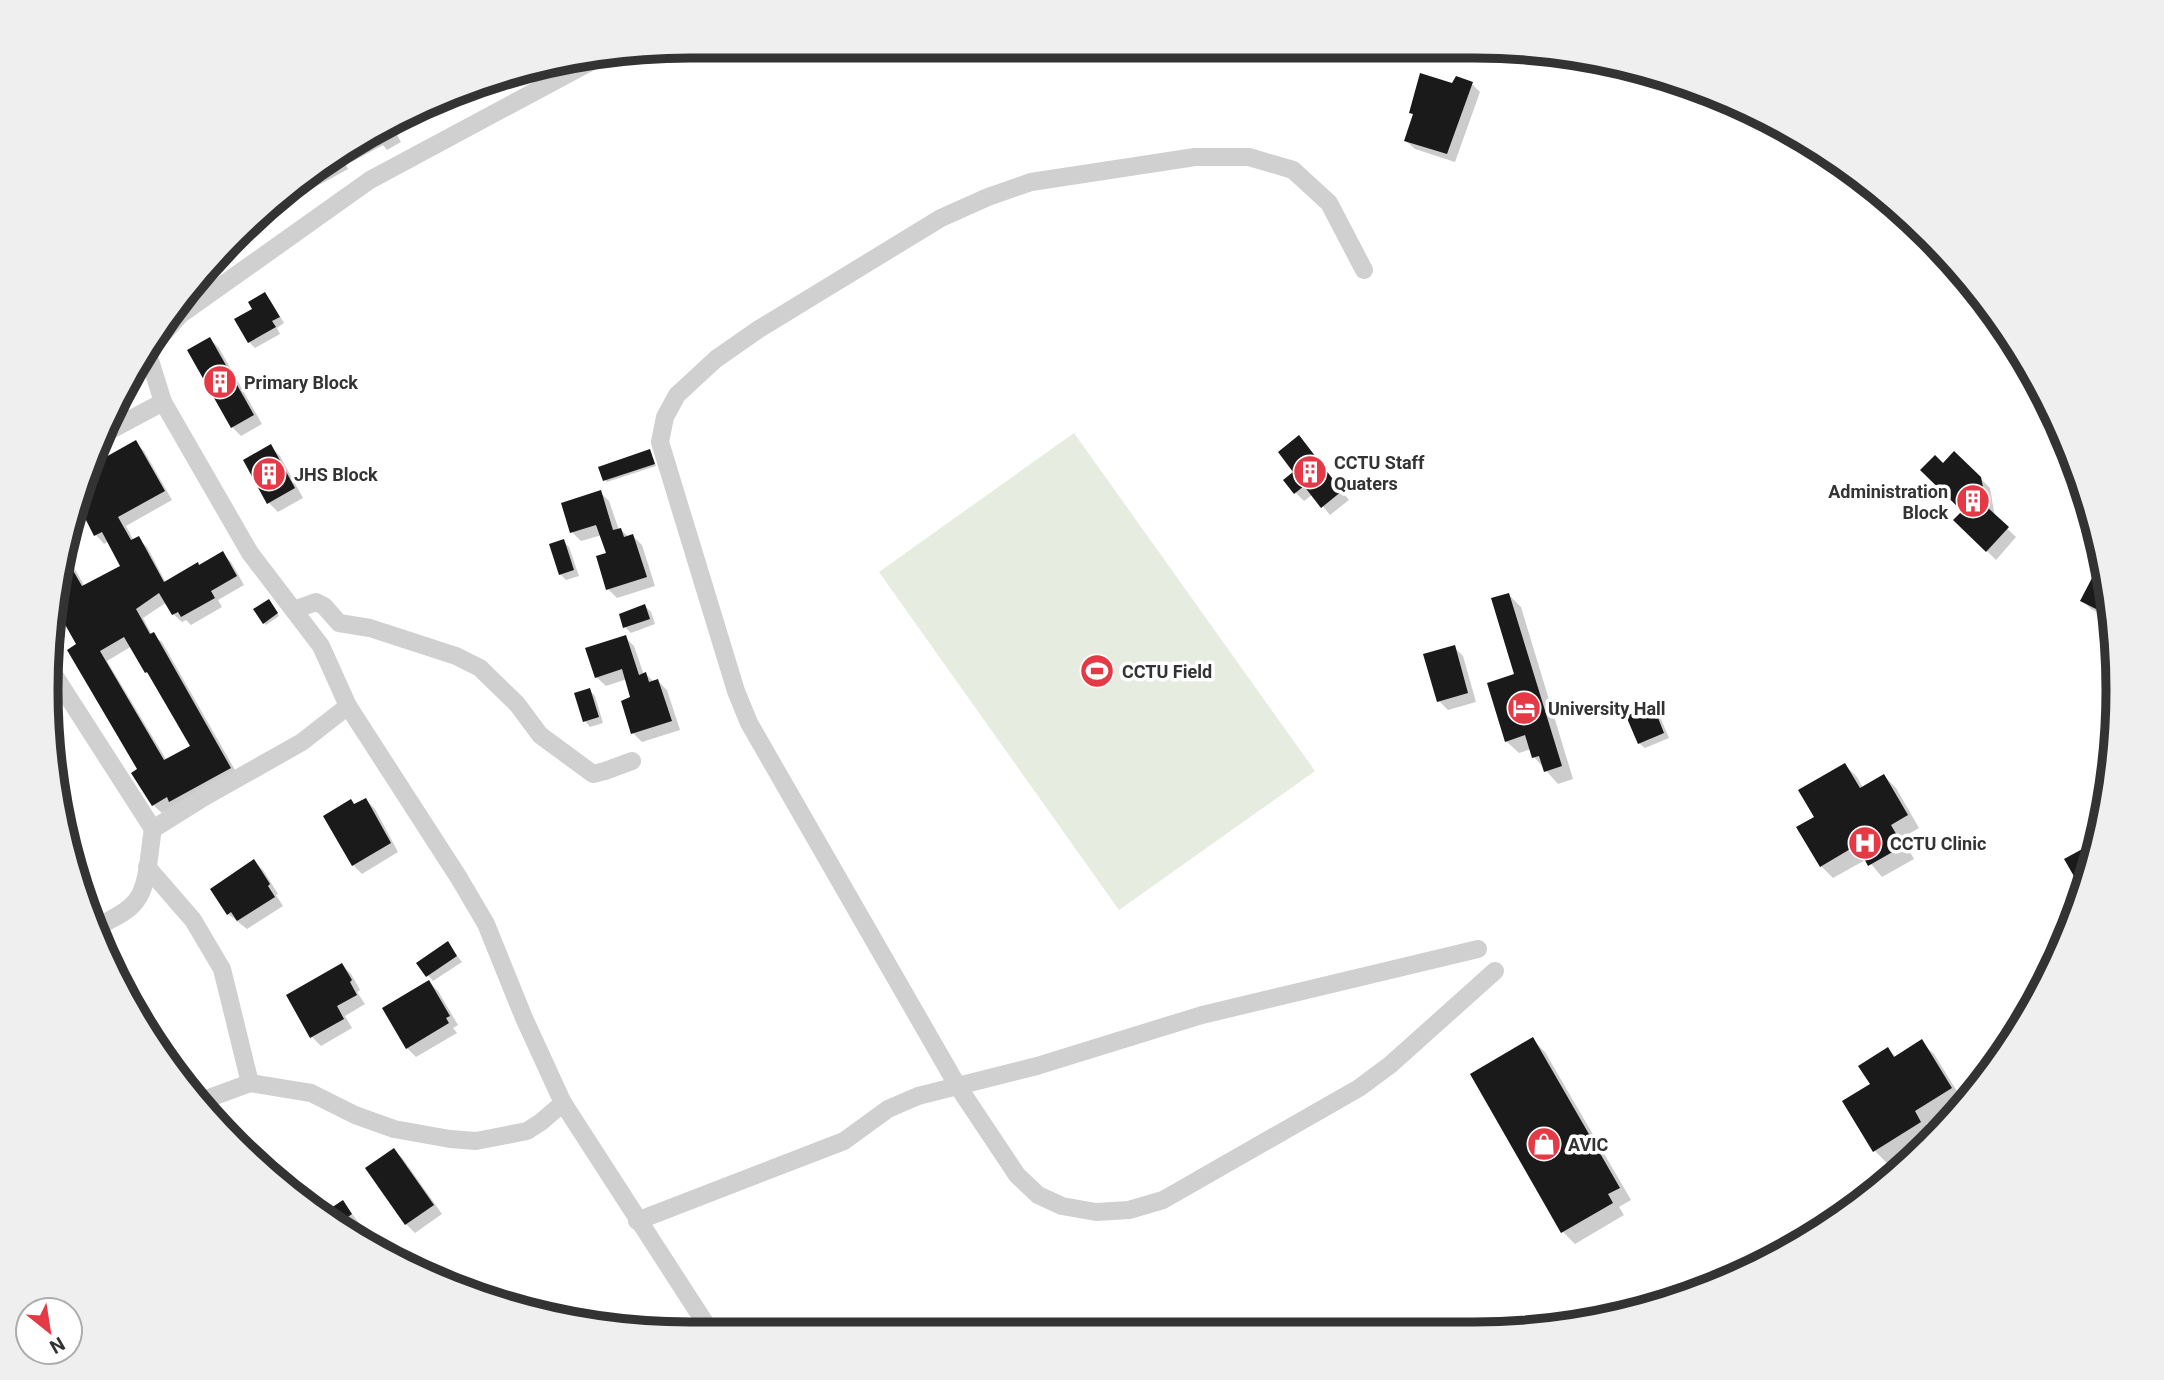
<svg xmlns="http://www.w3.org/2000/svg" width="2164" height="1380" font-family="Roboto,sans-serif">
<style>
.green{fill:#e6ecdf}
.shadow{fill:#0003;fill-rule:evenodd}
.building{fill:#1a1a1a;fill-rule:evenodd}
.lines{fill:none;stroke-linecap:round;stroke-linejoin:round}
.street{stroke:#d0d0d0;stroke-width:18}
.labels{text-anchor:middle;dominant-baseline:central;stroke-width:7;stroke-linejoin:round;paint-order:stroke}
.poi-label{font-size:18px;font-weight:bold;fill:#333;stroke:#fff;text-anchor:start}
.rim{fill:none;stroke:#333;stroke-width:9}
</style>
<rect width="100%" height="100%" fill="#fff"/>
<!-- green -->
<polygon class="green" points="1074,433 1315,771 1119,910 879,572"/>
<!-- shadow -->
<g class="shadow">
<polygon points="1472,84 1480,92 1455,162 1415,149 1406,141 1414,116 1411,112 1453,85"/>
<polygon points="411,115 416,125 397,135 401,142 387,150 383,145 346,165 348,169 297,197 292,192 332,154"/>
<polygon points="265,294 270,300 284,323 277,328 280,334 255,348 249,342 255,310"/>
<polygon points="210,339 219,348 262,424 241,436 232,427"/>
<polygon points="1299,438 1349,500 1330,515 1313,494 1304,501 1296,493"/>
<path d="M135,442L144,451L172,500L126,526L134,541L138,539L147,547L166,583L222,553L231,562L244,585L218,600L222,607L191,625L186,620L182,622L173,614L167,602L143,618L152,635L162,642L239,777L162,813L153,805L139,770L79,645L67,625L63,627L57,621L68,557L85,587L122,566L109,541L104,544L96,535L77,500L80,483L92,476ZM132,646L146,672L154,679L192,747L167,761L107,661Z"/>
<polygon points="271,447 280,456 303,498 278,512 269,503"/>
<polygon points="650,451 656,466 607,482 605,480"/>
<polygon points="1943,465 1980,478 1990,488 1995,517 2016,537 1996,560 1956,520 1964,511"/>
<polygon points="600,492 609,501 619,530 621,530 629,537 633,536 642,545 655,586 617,598 608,589 608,554 602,535 581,541 572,532"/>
<polygon points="563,541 569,547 579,576 566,580 560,574"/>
<polygon points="2107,587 2113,620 2091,609 2082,600"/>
<polygon points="1509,595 1521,607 1573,779 1558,784 1534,757 1531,749 1519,753 1506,741 1516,675"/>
<polygon points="271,603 279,616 266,625 264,623"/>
<polygon points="645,606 651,612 655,624 631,633 625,627"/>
<polygon points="625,637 634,646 644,675 646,674 654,682 658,681 667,690 680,730 642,742 633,733 633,698 627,679 606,686 596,677"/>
<polygon points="1454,647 1463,656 1476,702 1448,710 1439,701"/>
<polygon points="589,690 595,696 603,723 590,727 585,721"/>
<polygon points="1652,707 1658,712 1669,738 1645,748 1639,743"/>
<polygon points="1845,765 1857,777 1863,788 1884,776 1896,788 1919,828 1902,838 1914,859 1882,877 1867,859 1833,878 1821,866 1816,817"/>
<polygon points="366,800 375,809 398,852 362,874 353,865 355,805"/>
<polygon points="65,839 74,852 67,856 72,862 70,863 68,857"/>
<polygon points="2097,843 2087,885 2085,886 2076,877 2067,860"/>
<polygon points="254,861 263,870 278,894 276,895 283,906 247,929 228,914"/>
<polygon points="448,944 462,962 433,981 428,975"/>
<polygon points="342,965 351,974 360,990 357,992 365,1004 345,1016 352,1028 321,1046 312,1037"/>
<polygon points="429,982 438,991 458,1025 453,1028 457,1033 416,1057 407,1048"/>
<polygon points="1533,1040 1545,1052 1631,1200 1619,1207 1624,1215 1575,1244 1563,1232"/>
<polygon points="1921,1042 1934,1054 1963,1101 1926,1124 1932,1135 1887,1163 1875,1151 1873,1085 1888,1049 1896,1057"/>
<polygon points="394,1150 403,1159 442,1214 415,1233 406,1224"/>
<polygon points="343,1202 359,1223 354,1226 360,1233 326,1213"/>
</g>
<!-- building -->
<g class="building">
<polygon points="1420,73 1452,83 1456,76 1473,82 1447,154 1404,141 1413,114 1409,113"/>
<polygon points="265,292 280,317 272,321 276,327 248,343 234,319 252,309 248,302"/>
<polygon points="210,337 254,415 231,428 187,350"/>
<polygon points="1299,435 1342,491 1321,508 1304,486 1294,494 1283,480 1293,472 1278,452"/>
<path d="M136,440L165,491L118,517L131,540L139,536L164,582L198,562L199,565L223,551L237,576L211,591L215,598L181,617L178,612L172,615L159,593L136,609L150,634L154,632L231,768L169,802L167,797L152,806L131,773L137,769L67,650L76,644L58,612L67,560L82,586L120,566L102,532L94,536L77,502L80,482L88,467ZM124,637L145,673L147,672L190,746L164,760L100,651Z"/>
<polygon points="271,444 295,488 267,504 243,460"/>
<polygon points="650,449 655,464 603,481 598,467"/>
<polygon points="1954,451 1981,477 1987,507 2009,527 1986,552 1953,520 1962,511 1920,470 1935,455 1943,463"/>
<polygon points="601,490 613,530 621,528 624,537 633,534 647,577 606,590 596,556 606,553 596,525 570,533 561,503"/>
<polygon points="564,539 574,570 559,575 549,544"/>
<polygon points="2092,578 2107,585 2112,617 2080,601"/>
<polygon points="1509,593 1562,766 1544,772 1539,756 1532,758 1525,735 1505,742 1487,683 1514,674 1491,598"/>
<polygon points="269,599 278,613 263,624 253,609"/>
<polygon points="645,604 650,619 623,628 619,614"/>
<polygon points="626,635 639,675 646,672 649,682 658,679 672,721 631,734 621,701 630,697 622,669 595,678 585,648"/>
<polygon points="1455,645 1468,693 1437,702 1423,654"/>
<polygon points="590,688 599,717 583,722 574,693"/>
<polygon points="1653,705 1664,733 1638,744 1626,716"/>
<polygon points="1845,763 1860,788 1884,774 1908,815 1891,825 1903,846 1868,866 1857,845 1820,867 1796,827 1814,817 1798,790"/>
<polygon points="366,798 391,843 352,866 323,816 351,799 354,804"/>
<polygon points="2097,841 2091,869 2075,878 2064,859"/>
<polygon points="254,859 270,884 268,886 275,897 237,921 231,912 227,915 210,889"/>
<polygon points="448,941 457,956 426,977 416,963"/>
<polygon points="342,963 352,980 350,982 357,995 337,1006 344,1019 310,1038 286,995"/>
<polygon points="429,980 450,1016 446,1018 449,1023 406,1049 382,1008"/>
<polygon points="1533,1037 1620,1188 1608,1194 1613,1203 1561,1233 1470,1074"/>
<polygon points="1922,1039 1952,1088 1915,1111 1921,1122 1873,1152 1842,1101 1870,1084 1858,1066 1888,1047 1894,1057"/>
<polygon points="394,1148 434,1205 405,1225 365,1168"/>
<polygon points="343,1200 352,1214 341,1222 325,1212"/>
</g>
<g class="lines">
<!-- street -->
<g class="street">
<polyline points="1364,270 1329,203 1293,170 1249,157 1195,157 1031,182 988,197 941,218 759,329 716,359 677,395 665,417 660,442 736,691 749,723 957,1085 1017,1175 1038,1195 1062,1206 1096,1212 1129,1210 1163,1200 1359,1088 1390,1065 1495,971"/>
<polyline points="154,344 180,315 370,180 590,62"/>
<polyline points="107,432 163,402"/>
<polyline points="294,610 316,602 324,606 339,623 370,628 456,656 480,668 517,704 540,735 593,774 605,771 632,761"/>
<polyline points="49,667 153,829"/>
<polyline points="348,706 459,878 486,924 524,1018 563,1103 709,1329"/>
<polyline points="147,867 193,920 222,969 250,1083"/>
<path d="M99,926C111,919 127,913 136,901C149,885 149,850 153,829L201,799L302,742L348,706L321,646L250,553L163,402L148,354"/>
<polyline points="201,1101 250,1083 311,1093 355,1115 394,1129 450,1139 476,1141 527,1131 541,1122 563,1103"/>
<polyline points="637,1221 844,1141 888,1109 918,1096 1037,1066 1202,1015 1478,949"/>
</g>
</g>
<!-- icons -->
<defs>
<g id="building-disc" transform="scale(1.75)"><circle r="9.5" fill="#e63946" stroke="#fff"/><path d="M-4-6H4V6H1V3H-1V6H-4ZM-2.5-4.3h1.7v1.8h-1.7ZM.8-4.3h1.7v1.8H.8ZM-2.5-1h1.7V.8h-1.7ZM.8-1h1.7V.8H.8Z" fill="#fff"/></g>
<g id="stadium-disc" transform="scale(1.75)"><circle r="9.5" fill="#e63946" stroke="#fff"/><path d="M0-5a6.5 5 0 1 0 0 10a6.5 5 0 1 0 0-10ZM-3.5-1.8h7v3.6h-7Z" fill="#fff"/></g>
<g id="hotel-disc" transform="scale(1.75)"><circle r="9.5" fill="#e63946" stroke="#fff"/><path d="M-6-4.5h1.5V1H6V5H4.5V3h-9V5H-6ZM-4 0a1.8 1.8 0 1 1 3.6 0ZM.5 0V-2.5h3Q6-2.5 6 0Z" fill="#fff"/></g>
<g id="hospital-disc" transform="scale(1.75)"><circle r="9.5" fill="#e63946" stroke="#fff"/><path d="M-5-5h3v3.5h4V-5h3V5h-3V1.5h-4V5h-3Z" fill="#fff"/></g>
<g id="shop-disc" transform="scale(1.75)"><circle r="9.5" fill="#e63946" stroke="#fff"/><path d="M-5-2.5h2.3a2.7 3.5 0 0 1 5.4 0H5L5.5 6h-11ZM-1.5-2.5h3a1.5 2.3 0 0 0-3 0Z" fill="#fff"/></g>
</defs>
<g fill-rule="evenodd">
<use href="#building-disc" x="220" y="382"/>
<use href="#building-disc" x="1310" y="472"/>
<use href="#building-disc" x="269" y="474"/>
<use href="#building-disc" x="1973" y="501"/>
<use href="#stadium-disc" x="1097" y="671"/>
<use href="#hotel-disc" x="1524" y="708"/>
<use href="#hospital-disc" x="1865" y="843"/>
<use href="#shop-disc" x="1544" y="1144"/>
</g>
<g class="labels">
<!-- poi labels -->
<g class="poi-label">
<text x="244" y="382">Primary Block</text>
<text x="1334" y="462">CCTU Staff<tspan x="1334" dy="21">Quaters</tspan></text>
<text x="294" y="474">JHS Block</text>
<text x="1948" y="491" text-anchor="end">Administration<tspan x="1948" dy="21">Block</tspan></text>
<text x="1122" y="671">CCTU Field</text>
<text x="1548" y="708">University Hall</text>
<text x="1890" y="843">CCTU Clinic</text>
<text x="1568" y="1144">AVIC</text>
</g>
</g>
<!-- crop -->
<path d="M0 0H2164V1380H0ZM690 58H1474A632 632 0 0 1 2106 690V690A632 632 0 0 1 1474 1322H690A632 632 0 0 1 58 690V690A632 632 0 0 1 690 58Z" fill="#efefef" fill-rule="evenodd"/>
<path class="rim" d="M690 58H1474A632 632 0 0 1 2106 690V690A632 632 0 0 1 1474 1322H690A632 632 0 0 1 58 690V690A632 632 0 0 1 690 58Z"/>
<!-- north arrow -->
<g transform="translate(49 1331) rotate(150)"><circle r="33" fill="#ffffff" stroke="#adadad" stroke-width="2"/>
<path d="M0-5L12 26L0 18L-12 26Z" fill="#e63946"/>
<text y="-10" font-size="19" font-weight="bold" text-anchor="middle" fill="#333333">N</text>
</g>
</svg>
